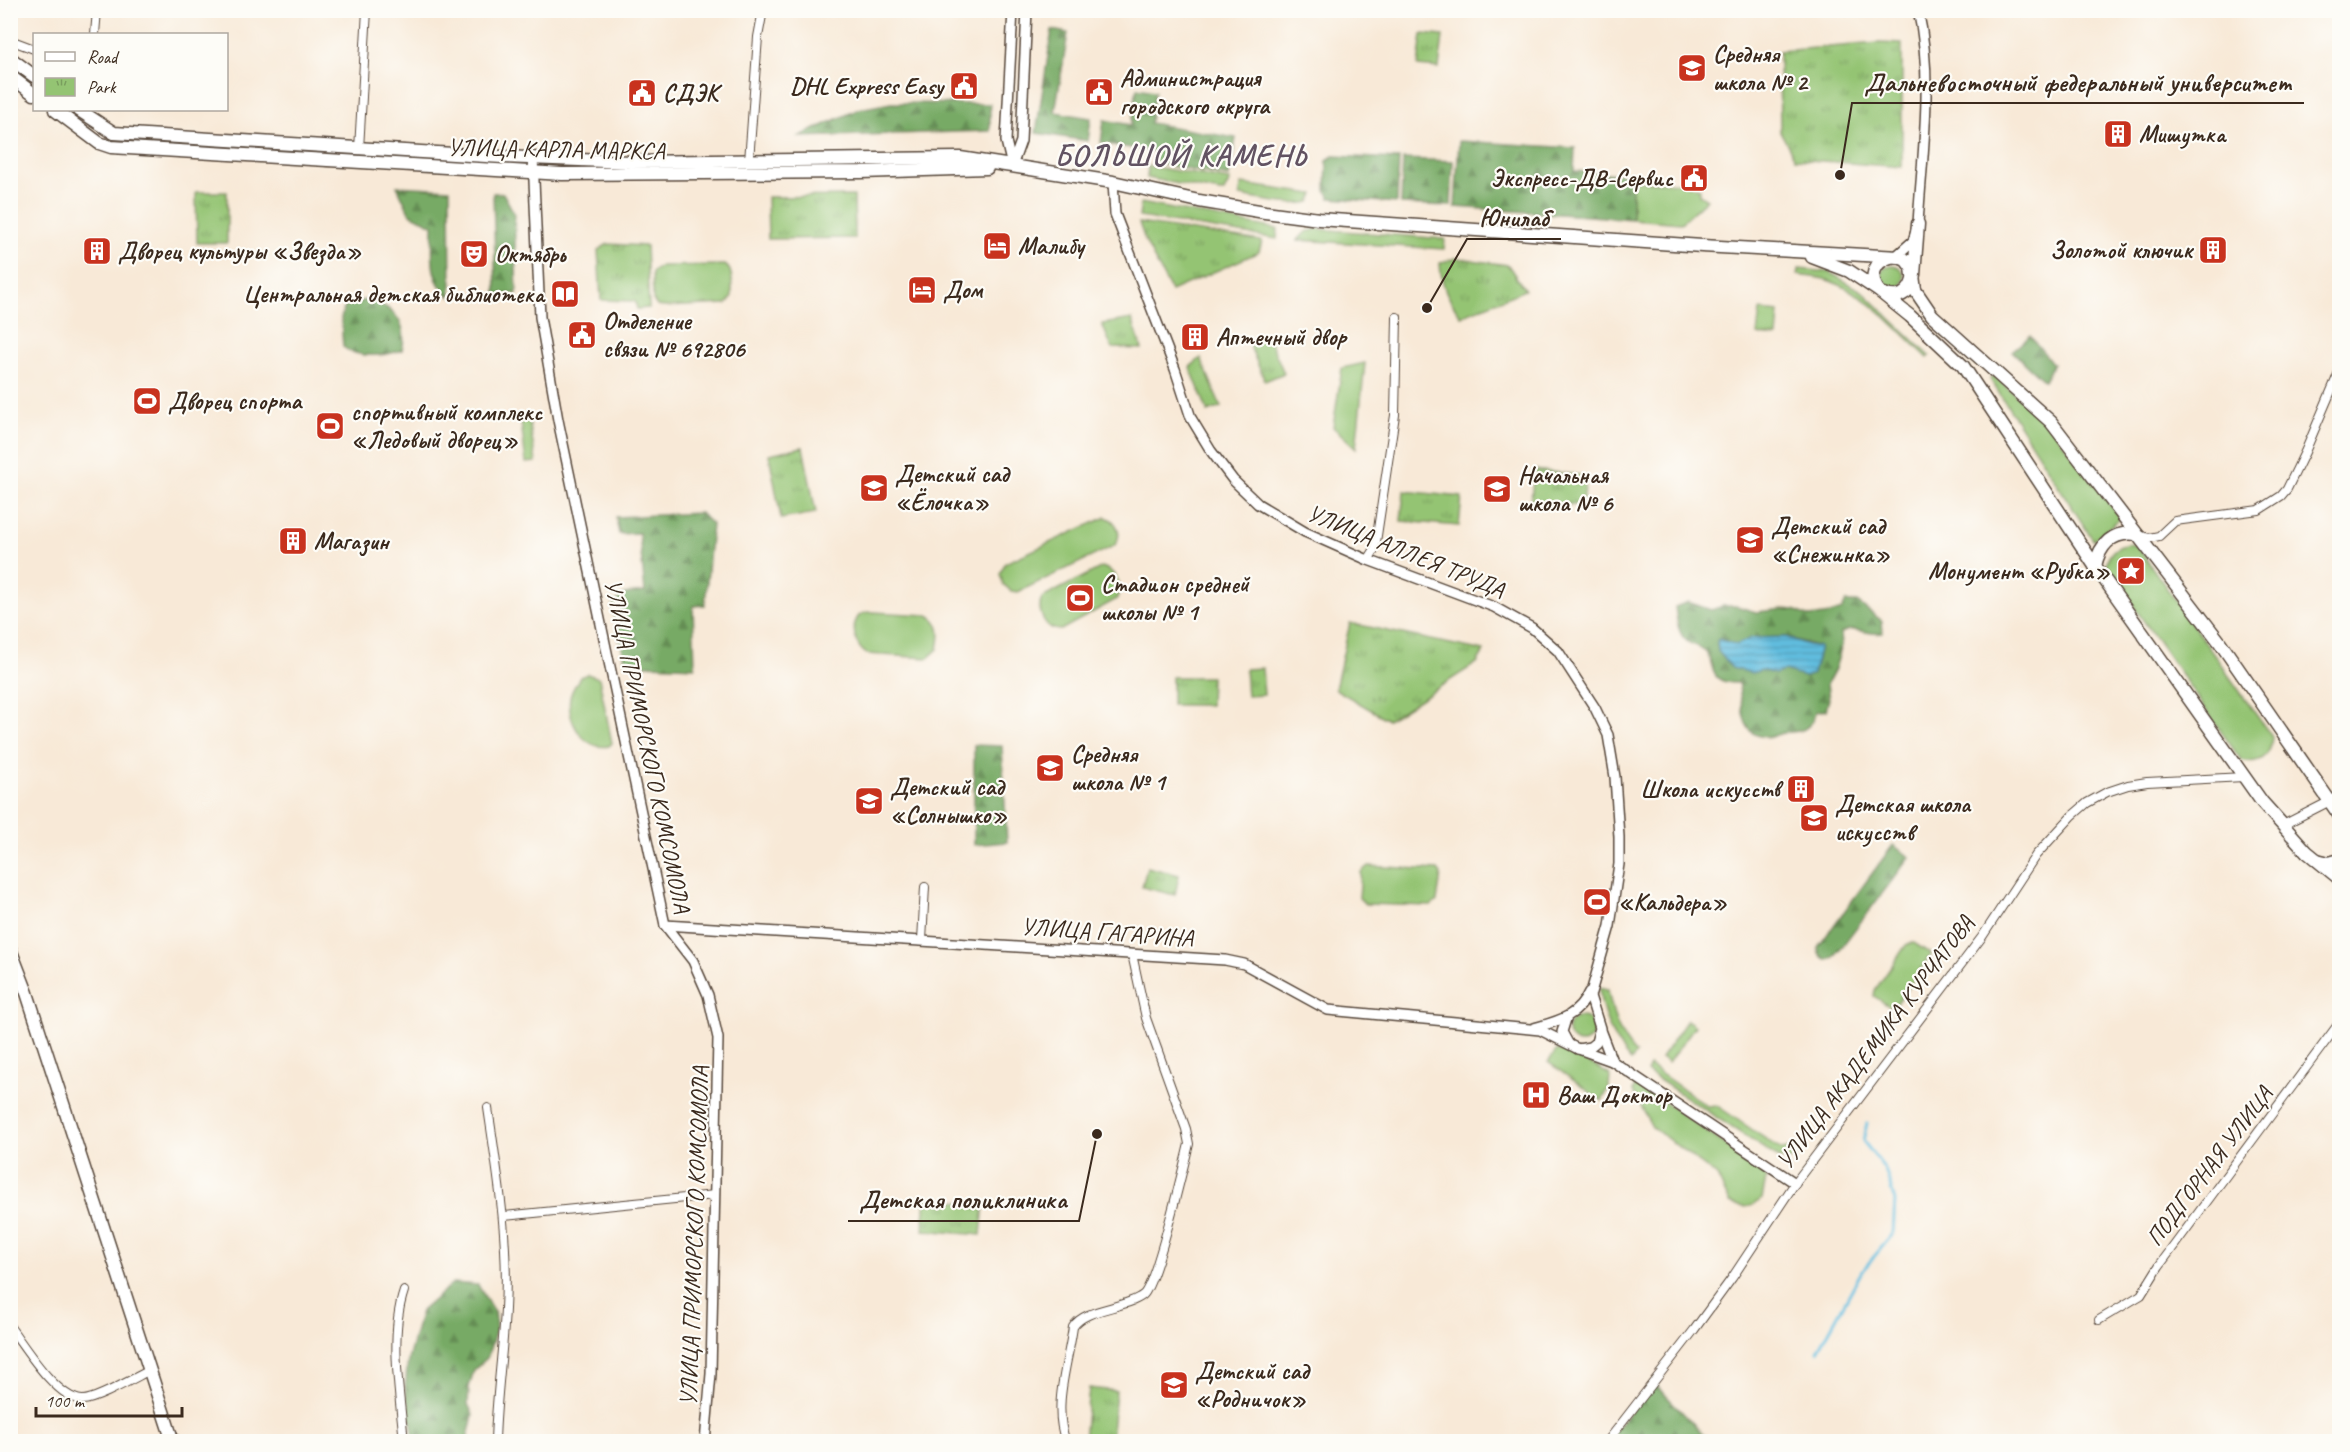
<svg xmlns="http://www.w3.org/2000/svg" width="2350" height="1452" font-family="Caveat,sans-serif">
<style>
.grass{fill:#94c473;stroke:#687748;stroke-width:1.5}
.forest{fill:url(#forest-firs);stroke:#596a42;stroke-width:1.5;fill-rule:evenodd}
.park{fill:url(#park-tufts);stroke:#687748;stroke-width:1.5}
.water{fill:url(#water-rules);stroke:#4e747e;stroke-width:1.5}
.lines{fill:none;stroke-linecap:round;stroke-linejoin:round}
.stream{stroke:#61bddf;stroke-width:3}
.minor-casing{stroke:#57473a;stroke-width:10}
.tertiary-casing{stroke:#57473a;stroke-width:12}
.primary-casing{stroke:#57473a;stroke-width:15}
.minor{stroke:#fff;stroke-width:8}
.tertiary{stroke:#fff;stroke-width:9}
.primary{stroke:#fff;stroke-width:12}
.labels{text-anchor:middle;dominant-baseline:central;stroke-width:4.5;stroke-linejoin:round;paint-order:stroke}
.poi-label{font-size:24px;font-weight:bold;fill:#3b2a1e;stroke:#fdfcf7;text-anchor:start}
.street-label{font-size:24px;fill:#3b2a1e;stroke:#fdfcf7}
.district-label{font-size:30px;font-weight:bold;letter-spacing:1.5px;fill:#625362;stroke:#fdfcf7}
.leader{fill:none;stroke:#3b2a1e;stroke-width:2}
.callout-dot{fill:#3b2a1e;stroke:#fdfcf7;stroke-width:2}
.callout-label{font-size:26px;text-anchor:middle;font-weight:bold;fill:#3b2a1e;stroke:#fdfcf7;stroke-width:4.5;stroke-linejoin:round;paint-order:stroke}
</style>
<defs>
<pattern id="forest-firs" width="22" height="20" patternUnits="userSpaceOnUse" patternTransform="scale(1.5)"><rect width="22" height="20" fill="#77aa65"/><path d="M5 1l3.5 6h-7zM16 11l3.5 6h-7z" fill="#638b53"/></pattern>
<pattern id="park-tufts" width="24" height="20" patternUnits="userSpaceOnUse" patternTransform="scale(1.5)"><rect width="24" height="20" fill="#94c473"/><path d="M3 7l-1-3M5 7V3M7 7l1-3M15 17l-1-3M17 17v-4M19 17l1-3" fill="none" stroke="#7a9f5e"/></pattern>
<pattern id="water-rules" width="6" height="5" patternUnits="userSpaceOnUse" patternTransform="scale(1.5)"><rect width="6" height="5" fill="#61bddf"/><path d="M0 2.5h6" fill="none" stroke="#519ab4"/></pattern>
</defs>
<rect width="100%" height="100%" fill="#fdfcf7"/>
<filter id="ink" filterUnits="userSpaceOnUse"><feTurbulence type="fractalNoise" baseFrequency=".0167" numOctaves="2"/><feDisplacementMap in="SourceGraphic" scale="12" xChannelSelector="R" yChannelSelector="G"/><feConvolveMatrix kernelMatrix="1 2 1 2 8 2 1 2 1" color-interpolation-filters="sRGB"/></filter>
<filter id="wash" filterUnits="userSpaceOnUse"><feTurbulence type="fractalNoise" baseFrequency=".008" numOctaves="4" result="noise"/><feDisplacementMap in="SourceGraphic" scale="24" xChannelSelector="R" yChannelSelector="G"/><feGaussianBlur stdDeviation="1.35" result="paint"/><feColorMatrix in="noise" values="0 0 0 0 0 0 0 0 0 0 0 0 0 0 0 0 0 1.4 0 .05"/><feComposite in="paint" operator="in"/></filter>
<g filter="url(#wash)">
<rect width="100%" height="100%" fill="#f8e9d7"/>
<!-- grass -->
<g class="grass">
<polygon points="1148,166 1230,180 1224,192 1220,192 1147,178"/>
<polygon points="1632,180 1683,183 1700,189 1699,194 1707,199 1681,223 1632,219"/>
<path d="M1241,184L1314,194L1310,202C1292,207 1259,199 1240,196Z"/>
<polygon points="1141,203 1278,229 1277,239 1139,217"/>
<polygon points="1317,229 1445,239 1444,249 1298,240 1306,232"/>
<circle cx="1892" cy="277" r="12"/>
<path d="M725,265C735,271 731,288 732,298L726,304L665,307L657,306L653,300L652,272L661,266Z"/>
<path d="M1799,269L1829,272L1862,291L1930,356L1928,358C1899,331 1868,294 1830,281C1820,277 1808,277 1798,275Z"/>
<polygon points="1201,358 1221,407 1208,412 1190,367"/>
<polygon points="1365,363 1356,448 1333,427 1342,368"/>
<polygon points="1994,376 2046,421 2121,518 2093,540 1990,379"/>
<polygon points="529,420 536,462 526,463 521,422"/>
<path d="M1106,517C1118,522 1123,535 1114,546L1018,592L1011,591L1003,584L1000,574L1005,563Z"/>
<path d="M2130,544L2137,546L2272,737C2271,757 2260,765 2241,760L2106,567C2108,552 2116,546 2130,544Z"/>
<path d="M1102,567C1116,571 1125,587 1117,599L1061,630C1045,631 1036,611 1042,598Z"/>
<path d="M872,612L928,615C942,622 941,635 938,649L928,658L867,654C856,648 850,628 858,617C861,613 867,612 872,612Z"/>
<path d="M587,674L599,678L612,743L609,746C584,751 566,720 570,698C571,691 576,684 580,677Z"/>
<polygon points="1368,866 1438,870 1441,874 1437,901 1431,906 1365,904 1359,898 1361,872"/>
<polygon points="1910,943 1914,943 1931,954 1895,1006 1890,1007 1874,996 1875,990 1906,945"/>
<path d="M1599,988L1608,990C1613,1015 1618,1035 1636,1054L1631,1061C1612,1040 1602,1016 1599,988Z"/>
<circle cx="1581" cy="1030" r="13"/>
<polygon points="1687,1020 1695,1026 1668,1063 1661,1058"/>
<polygon points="1557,1050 1569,1051 1610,1075 1609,1088 1602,1101 1548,1062"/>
<polygon points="1650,1066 1707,1106 1716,1105 1782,1150 1792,1147 1799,1150 1799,1155 1791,1159 1780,1159 1647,1072"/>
<path d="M1636,1083L1759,1168L1766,1179L1762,1199C1750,1208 1744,1209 1730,1203L1717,1176L1652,1127L1633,1091Z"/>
</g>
<!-- forest -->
<g class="forest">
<polygon points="1052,30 1068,33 1055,112 1091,118 1088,141 1036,133"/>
<polygon points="1137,88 1155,91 1150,123 1236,138 1229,177 1153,163 1154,152 1101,143 1104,120 1131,125"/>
<polygon points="891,103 990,104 990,131 798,137 859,109"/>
<polygon points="1459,141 1575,148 1574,171 1632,175 1632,219 1455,207"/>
<polygon points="1333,156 1399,159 1397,203 1330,198 1326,190 1327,160"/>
<polygon points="1403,159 1453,161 1451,206 1401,204"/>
<path d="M397,186L450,189L451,297C427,281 433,251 433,225L410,214Z"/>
<polygon points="493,193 503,193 514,213 517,294 496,294"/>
<path d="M369,299C393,308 409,322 402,350C385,356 358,359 343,347L341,318L345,306Z"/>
<polygon points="2030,336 2053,364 2044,381 2012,351"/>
<polygon points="700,513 712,524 705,605 693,606 695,667 626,664 612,606 624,594 645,592 639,533 619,534 616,517"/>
<path d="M1688,602L1711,610L1723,606H1736L1756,612L1783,609L1795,610L1810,617L1830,614L1842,610L1846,602H1857L1882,621L1883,633C1867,636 1856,625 1841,633L1842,645L1835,669L1827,684L1829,699L1826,710L1815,712L1813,721C1802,734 1799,730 1784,733C1779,733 1776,736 1770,737C1738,739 1744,704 1738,683C1704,683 1718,664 1704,650C1699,645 1693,646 1688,642C1677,634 1677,619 1675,607ZM1786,637L1820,647L1813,674L1805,677L1784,671L1775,674L1761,670L1752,672L1732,668L1718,651L1717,641L1719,639L1737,646L1751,638Z"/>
<polygon points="974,745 1002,746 1007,842 974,845"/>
<path d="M1893,845L1910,857L1834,957L1828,960C1822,958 1818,954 1818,947Z"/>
<polygon points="453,1283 478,1285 495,1314 496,1330 487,1358 474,1370 469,1387 468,1404 473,1415 467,1441 412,1441 413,1432 405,1388 408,1360 421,1311"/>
<polygon points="1653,1382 1710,1441 1606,1442"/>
</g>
<!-- park -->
<g class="park">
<polygon points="1422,34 1443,36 1439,68 1418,66"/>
<polygon points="1879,43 1902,44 1902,167 1795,159 1780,131 1779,51"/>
<polygon points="196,192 227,192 227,243 197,243"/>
<polygon points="854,196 855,238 768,239 767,197"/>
<polygon points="1139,223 1262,241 1259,252 1171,291 1146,243"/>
<polygon points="608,244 646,246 649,308 637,309 635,301 601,300 598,250"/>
<path d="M1456,258L1508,265L1525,290L1461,316C1448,299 1441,285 1440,263Z"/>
<polygon points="1760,310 1779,312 1777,337 1757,335"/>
<polygon points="1132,319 1142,349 1112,348 1102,324"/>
<polygon points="1268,336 1284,373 1265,381 1249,344"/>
<polygon points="803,447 816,513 781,519 769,454"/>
<polygon points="1534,470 1586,476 1583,506 1531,500"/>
<polygon points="1404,491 1462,497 1459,526 1401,521"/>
<polygon points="1350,623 1484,651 1477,663 1388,720 1335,689"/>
<polygon points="1262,668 1264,695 1247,696 1245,669"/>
<polygon points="1172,677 1211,677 1210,705 1172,705"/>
<polygon points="1147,867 1179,875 1175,895 1142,887"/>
<polygon points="926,1199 984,1204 981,1235 923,1230"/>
<polygon points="1089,1388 1116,1391 1111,1441 1084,1441"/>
</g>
<!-- water -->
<polygon class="water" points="1786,637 1808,645 1820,647 1813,674 1805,677 1784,671 1775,674 1761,670 1752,673 1732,668 1718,651 1717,641 1719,639 1737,645 1751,638"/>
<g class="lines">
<!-- stream -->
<polyline class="stream" points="1818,1351 1862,1271 1893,1234 1895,1201 1885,1169 1863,1141 1867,1123"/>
</g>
</g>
<g filter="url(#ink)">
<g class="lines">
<!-- minor casing -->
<g class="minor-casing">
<g id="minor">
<polyline points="95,34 97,10"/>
<polyline points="10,40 34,49"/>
<polyline points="359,149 367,10"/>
<polyline points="749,161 758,37 763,10"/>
<polyline points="2139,535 2149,538 2159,536 2175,521 2259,510 2281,496 2287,489 2305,452 2340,370"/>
<polyline points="1368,560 1375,549 1395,415 1397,317"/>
<polyline points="2283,825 2340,796"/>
<polyline points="922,940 925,887"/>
<path d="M488,1108C498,1175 509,1241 505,1309C503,1353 496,1397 495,1442"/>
<polyline points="504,1216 715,1195"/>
<path d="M404,1291C389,1335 400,1396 404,1442"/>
<polyline points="2099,1320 2141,1295 2159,1266 2340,1022"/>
<path d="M10,1327C25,1347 56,1398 82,1400C95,1401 136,1377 150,1370"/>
<path d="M1066,1442C1052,1406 1068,1364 1073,1327C1084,1308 1125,1309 1143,1295C1156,1284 1183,1168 1189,1144L1186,1129L1146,1018L1132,954"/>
<polyline points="1607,1442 1694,1330 1732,1278 1795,1183 1982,937 2036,855 2072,816 2087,803 2107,792 2128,785 2147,782 2244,777"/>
</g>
</g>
<!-- tertiary casing -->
<g class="tertiary-casing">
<g id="tertiary">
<polyline points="533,158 540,317 558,420 609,662 665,925 693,961 708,995 718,1038 711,1374 705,1442"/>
<polyline points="1012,166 1021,141 1027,10"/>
<polyline points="1012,166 1006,141 1013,10"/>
<polyline points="1113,182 1115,214 1175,369 1191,418 1211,451 1233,480 1258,504 1305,532 1368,560 1494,607 1532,628 1558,651 1595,708 1608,735 1615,777 1619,837 1619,864 1610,926 1590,996 1600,1028 1596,1042 1590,1047 1578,1049"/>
<path d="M1896,256L1913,241L1918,224C1922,154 1934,79 1918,10"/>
<polyline points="665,925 1225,960 1244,964 1328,1010 1540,1030 1576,1048 1612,1061 1795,1183"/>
<polyline points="1566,1019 1562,1032 1568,1043"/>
<path d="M1534,1028C1558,1021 1578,1017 1589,992"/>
<polyline points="1600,1030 1612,1061"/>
</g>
</g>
<!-- primary casing -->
<g class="primary-casing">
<g id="primary">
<polyline points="10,58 34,76"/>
<polyline points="10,76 34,94"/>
<polyline points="55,110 99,143 111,147 562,174 861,172 987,168"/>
<polyline points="79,110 114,133 502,157 631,162 960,158 1113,182 1199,201 1265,212 1319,219 1702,246 1899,257 1906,260 1912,268 1915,290 1932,315 2051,422 2219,641 2340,816"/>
<polyline points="1812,257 1849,271 1879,291 1910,316 1963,366 2095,566 2262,802 2307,852 2340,879"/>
<polyline points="1914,275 1918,224"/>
<path d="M1878,290C1869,276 1874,262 1890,257"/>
<path d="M1884,294C1898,300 1909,294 1913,280"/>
<path d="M2095,566C2100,544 2113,531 2136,534"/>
<polyline points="2317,860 2329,863 2340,860"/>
<polyline points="10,949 27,993 173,1442"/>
</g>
</g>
<!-- minor -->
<use href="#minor" class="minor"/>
<!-- tertiary -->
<use href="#tertiary" class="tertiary"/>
<!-- primary -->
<use href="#primary" class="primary"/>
</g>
</g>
<!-- icons -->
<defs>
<g id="school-square" transform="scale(1.5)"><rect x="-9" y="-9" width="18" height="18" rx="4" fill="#c8321e" stroke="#fdfcf7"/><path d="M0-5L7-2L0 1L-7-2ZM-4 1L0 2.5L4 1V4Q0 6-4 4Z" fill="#fff"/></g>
<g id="civic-square" transform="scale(1.5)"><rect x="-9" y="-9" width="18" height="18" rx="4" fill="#c8321e" stroke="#fdfcf7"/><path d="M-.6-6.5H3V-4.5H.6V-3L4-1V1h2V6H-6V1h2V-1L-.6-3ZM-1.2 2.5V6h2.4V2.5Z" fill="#fff"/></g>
<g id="building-square" transform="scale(1.5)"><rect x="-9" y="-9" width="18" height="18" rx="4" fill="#c8321e" stroke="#fdfcf7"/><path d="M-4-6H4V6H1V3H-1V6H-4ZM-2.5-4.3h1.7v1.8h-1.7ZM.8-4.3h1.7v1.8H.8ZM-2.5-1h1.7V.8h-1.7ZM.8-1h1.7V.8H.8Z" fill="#fff"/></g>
<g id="hotel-square" transform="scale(1.5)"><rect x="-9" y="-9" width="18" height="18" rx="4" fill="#c8321e" stroke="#fdfcf7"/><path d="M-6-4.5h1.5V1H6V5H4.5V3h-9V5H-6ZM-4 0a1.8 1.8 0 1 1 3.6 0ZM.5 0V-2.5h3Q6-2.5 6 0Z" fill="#fff"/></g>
<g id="theatre-square" transform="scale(1.5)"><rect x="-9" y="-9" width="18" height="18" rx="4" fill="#c8321e" stroke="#fdfcf7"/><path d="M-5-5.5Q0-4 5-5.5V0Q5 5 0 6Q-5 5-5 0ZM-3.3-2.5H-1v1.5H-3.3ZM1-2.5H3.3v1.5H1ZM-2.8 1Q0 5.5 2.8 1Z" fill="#fff"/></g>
<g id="library-square" transform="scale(1.5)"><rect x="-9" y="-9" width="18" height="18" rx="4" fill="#c8321e" stroke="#fdfcf7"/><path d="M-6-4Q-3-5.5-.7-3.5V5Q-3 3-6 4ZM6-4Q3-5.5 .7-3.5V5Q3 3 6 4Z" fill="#fff"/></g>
<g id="stadium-square" transform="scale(1.5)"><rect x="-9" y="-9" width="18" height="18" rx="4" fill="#c8321e" stroke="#fdfcf7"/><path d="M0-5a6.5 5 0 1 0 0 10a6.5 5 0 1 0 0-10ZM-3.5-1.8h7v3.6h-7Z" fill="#fff"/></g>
<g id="sight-square" transform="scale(1.5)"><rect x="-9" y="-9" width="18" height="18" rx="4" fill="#c8321e" stroke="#fdfcf7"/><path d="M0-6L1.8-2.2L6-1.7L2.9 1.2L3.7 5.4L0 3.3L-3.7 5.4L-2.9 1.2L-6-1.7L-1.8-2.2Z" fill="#fff"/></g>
<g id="hospital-square" transform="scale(1.5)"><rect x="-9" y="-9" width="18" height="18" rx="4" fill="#c8321e" stroke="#fdfcf7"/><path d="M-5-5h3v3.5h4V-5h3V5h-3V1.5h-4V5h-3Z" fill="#fff"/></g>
</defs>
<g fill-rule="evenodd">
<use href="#school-square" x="1692" y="68"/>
<use href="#civic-square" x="964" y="86"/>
<use href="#civic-square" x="1099" y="92"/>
<use href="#civic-square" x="642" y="93"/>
<use href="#building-square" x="2118" y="134"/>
<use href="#civic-square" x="1694" y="178"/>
<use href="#hotel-square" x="997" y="246"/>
<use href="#building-square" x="2213" y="250"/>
<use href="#building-square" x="97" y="251"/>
<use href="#theatre-square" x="474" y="254"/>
<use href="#hotel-square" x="922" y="290"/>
<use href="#library-square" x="565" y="294"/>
<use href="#civic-square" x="582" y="335"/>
<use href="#building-square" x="1195" y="337"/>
<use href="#stadium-square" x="147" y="401"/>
<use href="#stadium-square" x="330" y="426"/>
<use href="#school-square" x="874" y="488"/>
<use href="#school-square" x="1497" y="489"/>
<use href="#school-square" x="1750" y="540"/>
<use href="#building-square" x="293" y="541"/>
<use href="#sight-square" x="2131" y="571"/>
<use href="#stadium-square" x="1080" y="598"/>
<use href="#school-square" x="1050" y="768"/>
<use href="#building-square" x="1801" y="789"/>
<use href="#school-square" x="869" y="801"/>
<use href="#school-square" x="1814" y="818"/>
<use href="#stadium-square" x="1597" y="902"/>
<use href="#hospital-square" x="1536" y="1095"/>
<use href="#school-square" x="1174" y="1385"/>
</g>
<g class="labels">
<!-- poi labels -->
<g class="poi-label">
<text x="1713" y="54">Средняя<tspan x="1713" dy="28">школа № 2</tspan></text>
<text x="1120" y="78">Администрация<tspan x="1120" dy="28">городского округа</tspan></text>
<text x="943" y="86" text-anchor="end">DHL Express Easy</text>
<text x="663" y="93">СДЭК</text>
<text x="2139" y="134">Мишутка</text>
<text x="1673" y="178" text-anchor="end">Экспресс-ДВ-Сервис</text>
<text x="1018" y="246">Малибу</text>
<text x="2192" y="250" text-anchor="end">Золотой ключик</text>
<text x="118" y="251">Дворец культуры «Звезда»</text>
<text x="495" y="254">Октябрь</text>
<text x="943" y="290">Дом</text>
<text x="544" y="294" text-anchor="end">Центральная детская библиотека</text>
<text x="603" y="321">Отделение<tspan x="603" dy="28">связи № 692806</tspan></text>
<text x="1216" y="337">Аптечный двор</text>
<text x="168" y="401">Дворец спорта</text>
<text x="351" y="412">спортивный комплекс<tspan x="351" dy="28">«Ледовый дворец»</tspan></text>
<text x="895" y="474">Детский сад<tspan x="895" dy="28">«Ёлочка»</tspan></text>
<text x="1518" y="475">Начальная<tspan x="1518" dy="28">школа № 6</tspan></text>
<text x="1771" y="526">Детский сад<tspan x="1771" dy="28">«Снежинка»</tspan></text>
<text x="314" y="541">Магазин</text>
<text x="2110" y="571" text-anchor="end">Монумент «Рубка»</text>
<text x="1101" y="584">Стадион средней<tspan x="1101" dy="28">школы № 1</tspan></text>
<text x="1071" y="754">Средняя<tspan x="1071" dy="28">школа № 1</tspan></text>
<text x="890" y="787">Детский сад<tspan x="890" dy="28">«Солнышко»</tspan></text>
<text x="1780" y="789" text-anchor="end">Школа искусств</text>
<text x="1835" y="804">Детская школа<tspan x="1835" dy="28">искусств</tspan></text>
<text x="1618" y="902">«Кальдера»</text>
<text x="1557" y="1095">Ваш Доктор</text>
<text x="1195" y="1371">Детский сад<tspan x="1195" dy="28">«Родничок»</tspan></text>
</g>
<!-- street labels -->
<g class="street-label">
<text transform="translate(556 149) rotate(1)">УЛИЦА КАРЛА МАРКСА</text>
<text transform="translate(1406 551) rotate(22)">УЛИЦА АЛЛЕЯ ТРУДА</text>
<text transform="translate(648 746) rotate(78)">УЛИЦА ПРИМОРСКОГО КОМСОМОЛА</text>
<text transform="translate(1107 932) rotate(4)">УЛИЦА ГАГАРИНА</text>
<text transform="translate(1875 1042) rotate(-53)">УЛИЦА АКАДЕМИКА КУРЧАТОВА</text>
<text transform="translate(2209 1166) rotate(-53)">ПОДГОРНАЯ УЛИЦА</text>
<text transform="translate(694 1236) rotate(-88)">УЛИЦА ПРИМОРСКОГО КОМСОМОЛА</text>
</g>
<!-- district labels -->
<g class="district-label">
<text x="1181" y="155">БОЛЬШОЙ КАМЕНЬ</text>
</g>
</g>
<!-- callouts -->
<path class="leader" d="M1840 175L1852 103H2304M1427 308L1467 239H1561M1097 1134L1079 1221H848"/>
<g class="callout-dot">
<circle cx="1840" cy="175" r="6"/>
<circle cx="1427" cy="308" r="6"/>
<circle cx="1097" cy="1134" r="6"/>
</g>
<g class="callout-label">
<text x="2078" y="91">Дальневосточный федеральный университет</text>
<text x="1514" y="226">Юнилаб</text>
<text x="963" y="1208">Детская поликлиника</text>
</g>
<!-- margin -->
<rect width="2350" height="1452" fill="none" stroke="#fdfcf7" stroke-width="36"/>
<!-- legend -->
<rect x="33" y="33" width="195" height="78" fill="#fdfcf7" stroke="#afa8a0" stroke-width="1.5"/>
<rect x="45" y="52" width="30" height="9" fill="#ffffff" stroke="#afa8a0" stroke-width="1.5"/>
<text x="87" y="63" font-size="18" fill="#3b2a1e">Road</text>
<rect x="45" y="78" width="30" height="18" fill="url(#park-tufts)" stroke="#afa8a0" stroke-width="1.5"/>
<text x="87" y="93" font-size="18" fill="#3b2a1e">Park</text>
<!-- scale -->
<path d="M36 1407v9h146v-9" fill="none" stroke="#3b2a1e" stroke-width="3"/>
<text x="45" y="1407" font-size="18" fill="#3b2a1e" stroke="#fdfcf7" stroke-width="4.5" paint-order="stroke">100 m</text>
</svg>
